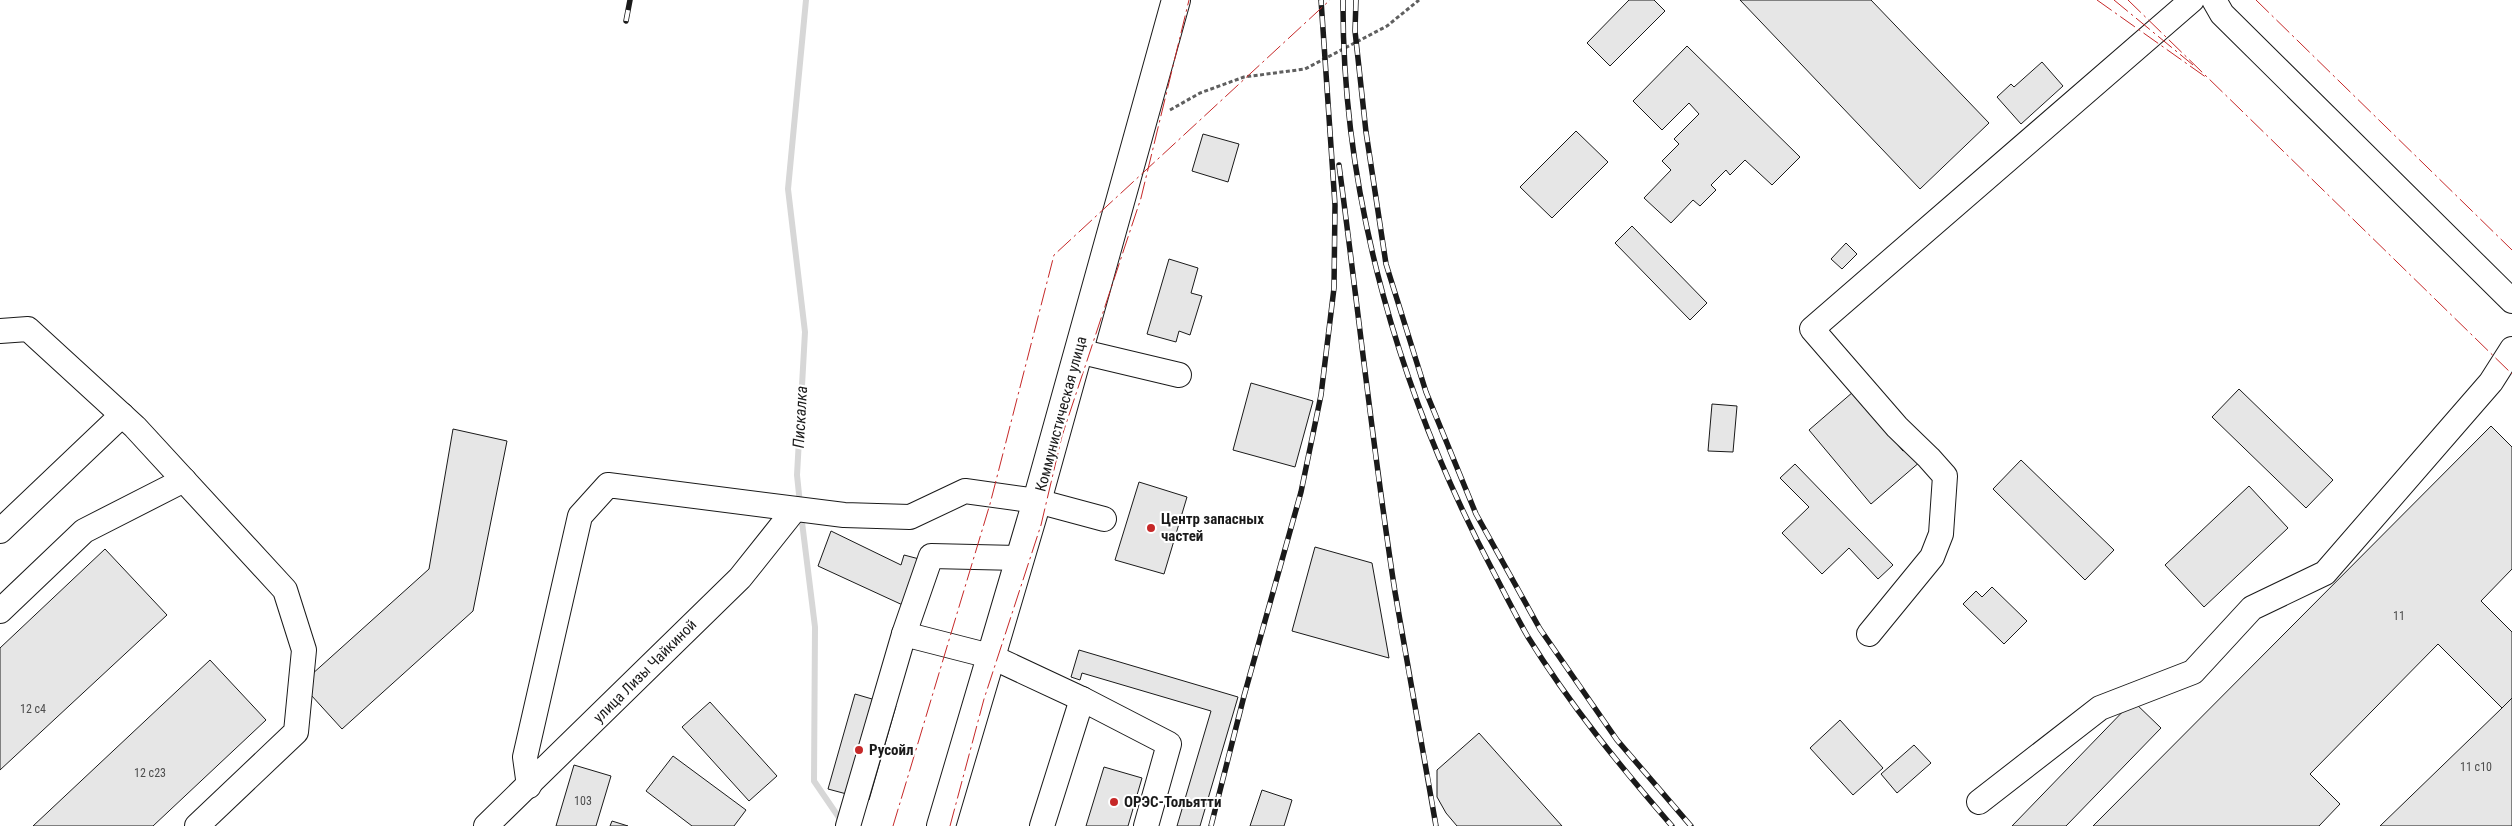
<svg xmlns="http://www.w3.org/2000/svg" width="2512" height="826" font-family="'Roboto Condensed',sans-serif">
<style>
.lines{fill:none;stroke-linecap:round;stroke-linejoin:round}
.stream{stroke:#d7d7d7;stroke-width:6}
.building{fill:#e6e6e6;stroke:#1a1a1a}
.minor-casing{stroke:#1a1a1a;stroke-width:26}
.major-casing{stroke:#1a1a1a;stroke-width:30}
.path{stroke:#5f5f5f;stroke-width:3;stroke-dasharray:4 2.5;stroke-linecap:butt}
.minor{stroke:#fff;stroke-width:24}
.major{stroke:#fff;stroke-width:28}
.rail-casing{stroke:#1a1a1a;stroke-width:5.5}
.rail{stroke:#fff;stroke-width:4;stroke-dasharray:11;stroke-linecap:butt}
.power{stroke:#c62828;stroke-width:1;stroke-dasharray:18 4 2.5 4;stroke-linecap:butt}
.poi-dot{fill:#c62828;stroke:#fff;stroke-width:2}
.labels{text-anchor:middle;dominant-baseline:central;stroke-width:4;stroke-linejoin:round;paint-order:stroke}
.number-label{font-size:12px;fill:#4d4d4d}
.street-label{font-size:15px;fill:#1a1a1a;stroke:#fff}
.poi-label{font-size:15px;font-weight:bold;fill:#1a1a1a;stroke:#fff;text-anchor:start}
.water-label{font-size:16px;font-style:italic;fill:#1a1a1a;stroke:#fff}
</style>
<rect width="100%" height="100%" fill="#fff"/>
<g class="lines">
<!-- stream -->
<g class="stream">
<polyline points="800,504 797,475 805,332 788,189 806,0"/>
<polyline points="801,514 815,627 814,781 842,822"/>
</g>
</g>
<!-- building -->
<g class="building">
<polygon points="1629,0 1654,0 1665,11 1610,66 1587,43"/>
<polygon points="1740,0 1871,0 1989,123 1920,189"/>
<polygon points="1687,46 1800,157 1772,185 1745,160 1730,175 1726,170 1711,185 1716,190 1700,206 1693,200 1671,223 1644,198 1671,170 1662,161 1679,144 1674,139 1699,114 1689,103 1662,130 1633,101"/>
<polygon points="2042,62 2063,86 2021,124 1997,97 2011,84 2014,87"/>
<polygon points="1576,131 1608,162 1552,218 1520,187"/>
<polygon points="1203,134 1239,144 1228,182 1192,171"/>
<polygon points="1632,226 1707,303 1690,320 1615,243"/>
<polygon points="1846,243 1857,254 1842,269 1831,259"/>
<polygon points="1169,259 1198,268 1191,293 1202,296 1190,335 1179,331 1176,342 1147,334"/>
<polygon points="1251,383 1313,401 1295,467 1233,450"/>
<polygon points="2239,389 2333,480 2306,508 2212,417"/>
<polygon points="1853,392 1903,451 1909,447 1921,461 1871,504 1809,430"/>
<polygon points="1712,404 1737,406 1733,452 1708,451"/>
<polygon points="2491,426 2512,447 2512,569 2481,601 2512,632 2512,698 2502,708 2438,644 2310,774 2340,804 2319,826 2093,826"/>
<polygon points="453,429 507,441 473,611 342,729 301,684 429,569"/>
<polygon points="2021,460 2114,550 2085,580 1993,489"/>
<polygon points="1795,464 1893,565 1878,579 1849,548 1822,574 1782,533 1809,507 1780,478"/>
<polygon points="1139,482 1187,497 1164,574 1115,560"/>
<polygon points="2249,486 2288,528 2204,607 2165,565"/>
<polygon points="831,531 901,565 904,555 923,560 907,607 818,566"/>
<polygon points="1315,547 1372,563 1389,658 1292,631"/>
<polygon points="105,549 167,615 0,770 0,648"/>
<polygon points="1992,587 2027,621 2004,644 1963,604 1976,591 1982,597"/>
<polygon points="1079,650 1238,697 1200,826 1177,826 1211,711 1082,673 1080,680 1071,677"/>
<polygon points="210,660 266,720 153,826 33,826"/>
<polygon points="855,694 896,706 869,800 828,789"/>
<polygon points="2512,698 2512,826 2380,826 2502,708"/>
<polygon points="2133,701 2161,728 2066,826 2012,826"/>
<polygon points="710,702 777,776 749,801 682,727"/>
<polygon points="1840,720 1883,768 1853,795 1810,748"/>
<polygon points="1479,733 1562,826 1457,826 1446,813 1437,797 1437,770"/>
<polygon points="1914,745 1931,763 1897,793 1881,774"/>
<polygon points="673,756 746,810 734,826 692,826 646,791"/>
<polygon points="574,765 611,776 596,826 556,826"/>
<polygon points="1104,767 1142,778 1128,826 1086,826"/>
<polygon points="1262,790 1292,800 1284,826 1250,826"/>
<polygon points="612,821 628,826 610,826"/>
</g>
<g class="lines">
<!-- minor casing -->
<g class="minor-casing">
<g id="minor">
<polyline points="2214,0 2222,14 2512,301"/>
<polyline points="0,331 28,329 135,427 285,590 304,650 296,732 197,826"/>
<polyline points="1078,351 1179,375"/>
<polyline points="0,531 122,415"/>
<polyline points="1020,558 931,556 904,634 990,656 1082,699 1169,744 1146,826"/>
<polyline points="0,611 84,531 184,480"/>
<polyline points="1869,634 1932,557 1941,534 1945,476 1929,458 1897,427 1812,329 2192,0"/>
<polyline points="529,786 525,757 580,516 608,485 844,515 910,517 965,491 1037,501 1104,519"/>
<polyline points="1979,802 2100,708 2193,672 2252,608 2325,573 2491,382 2512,349"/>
<polyline points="486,826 740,578 795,509"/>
<polyline points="848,826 904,634"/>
<polyline points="1042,826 1082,699"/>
</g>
</g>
<!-- major casing -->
<g class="major-casing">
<polyline id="major" points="941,826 1037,501 1176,0"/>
</g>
<!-- path -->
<polyline class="path" points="1170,110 1200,93 1244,77 1305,69 1387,26 1419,0"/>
<!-- minor -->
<use href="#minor" class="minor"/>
<!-- major -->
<use href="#major" class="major"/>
<!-- rail casing -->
<g class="rail-casing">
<g id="rail">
<path d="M1343,0C1342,199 1401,398 1494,573C1505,594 1516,616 1528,637C1570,705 1620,766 1672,826"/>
<polyline points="1356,0 1355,31 1366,132 1386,264 1426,392 1476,514 1540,629 1617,740 1691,826"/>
<polyline points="626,21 630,0"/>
<path d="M1339,165C1358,307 1373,450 1395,592C1408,670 1423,748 1436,826"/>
<polyline points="1211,826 1244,696 1301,492 1321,395 1334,288 1335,205 1321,0"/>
</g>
</g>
<!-- rail -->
<use href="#rail" class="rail"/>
<!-- power -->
<g class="power">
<polyline points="2097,0 2207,78"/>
<polyline points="2114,0 2193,65"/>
<polyline points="2128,0 2512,374"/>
<polyline points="2256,0 2512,250"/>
<polyline points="893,826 990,504 1054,255 1330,0"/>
<polyline points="950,826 984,699 1041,525 1062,436 1141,198 1189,0"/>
</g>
</g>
<!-- markers -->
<g class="poi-dot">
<circle cx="1151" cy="528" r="5"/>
<circle cx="859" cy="750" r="5"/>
<circle cx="1114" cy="802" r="5"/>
</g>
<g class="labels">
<!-- number labels -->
<g class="number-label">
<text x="2399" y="616">11</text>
<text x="33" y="709">12 с4</text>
<text x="2476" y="767">11 с10</text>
<text x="150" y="773">12 с23</text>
<text x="583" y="801">103</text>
</g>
<!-- street labels -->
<g class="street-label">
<text transform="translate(1061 414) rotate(-75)">Коммунистическая улица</text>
<text transform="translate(645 671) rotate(-45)">улица Лизы Чайкиной</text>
</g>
<!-- poi labels -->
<g class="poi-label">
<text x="1161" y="519">Центр запасных<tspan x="1161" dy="17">частей</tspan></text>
<text x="869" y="750">Русойл</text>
<text x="1124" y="802">ОРЭС-Тольятти</text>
</g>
<!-- water labels -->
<g class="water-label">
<text transform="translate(800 417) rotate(-87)">Пискалка</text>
</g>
</g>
</svg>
